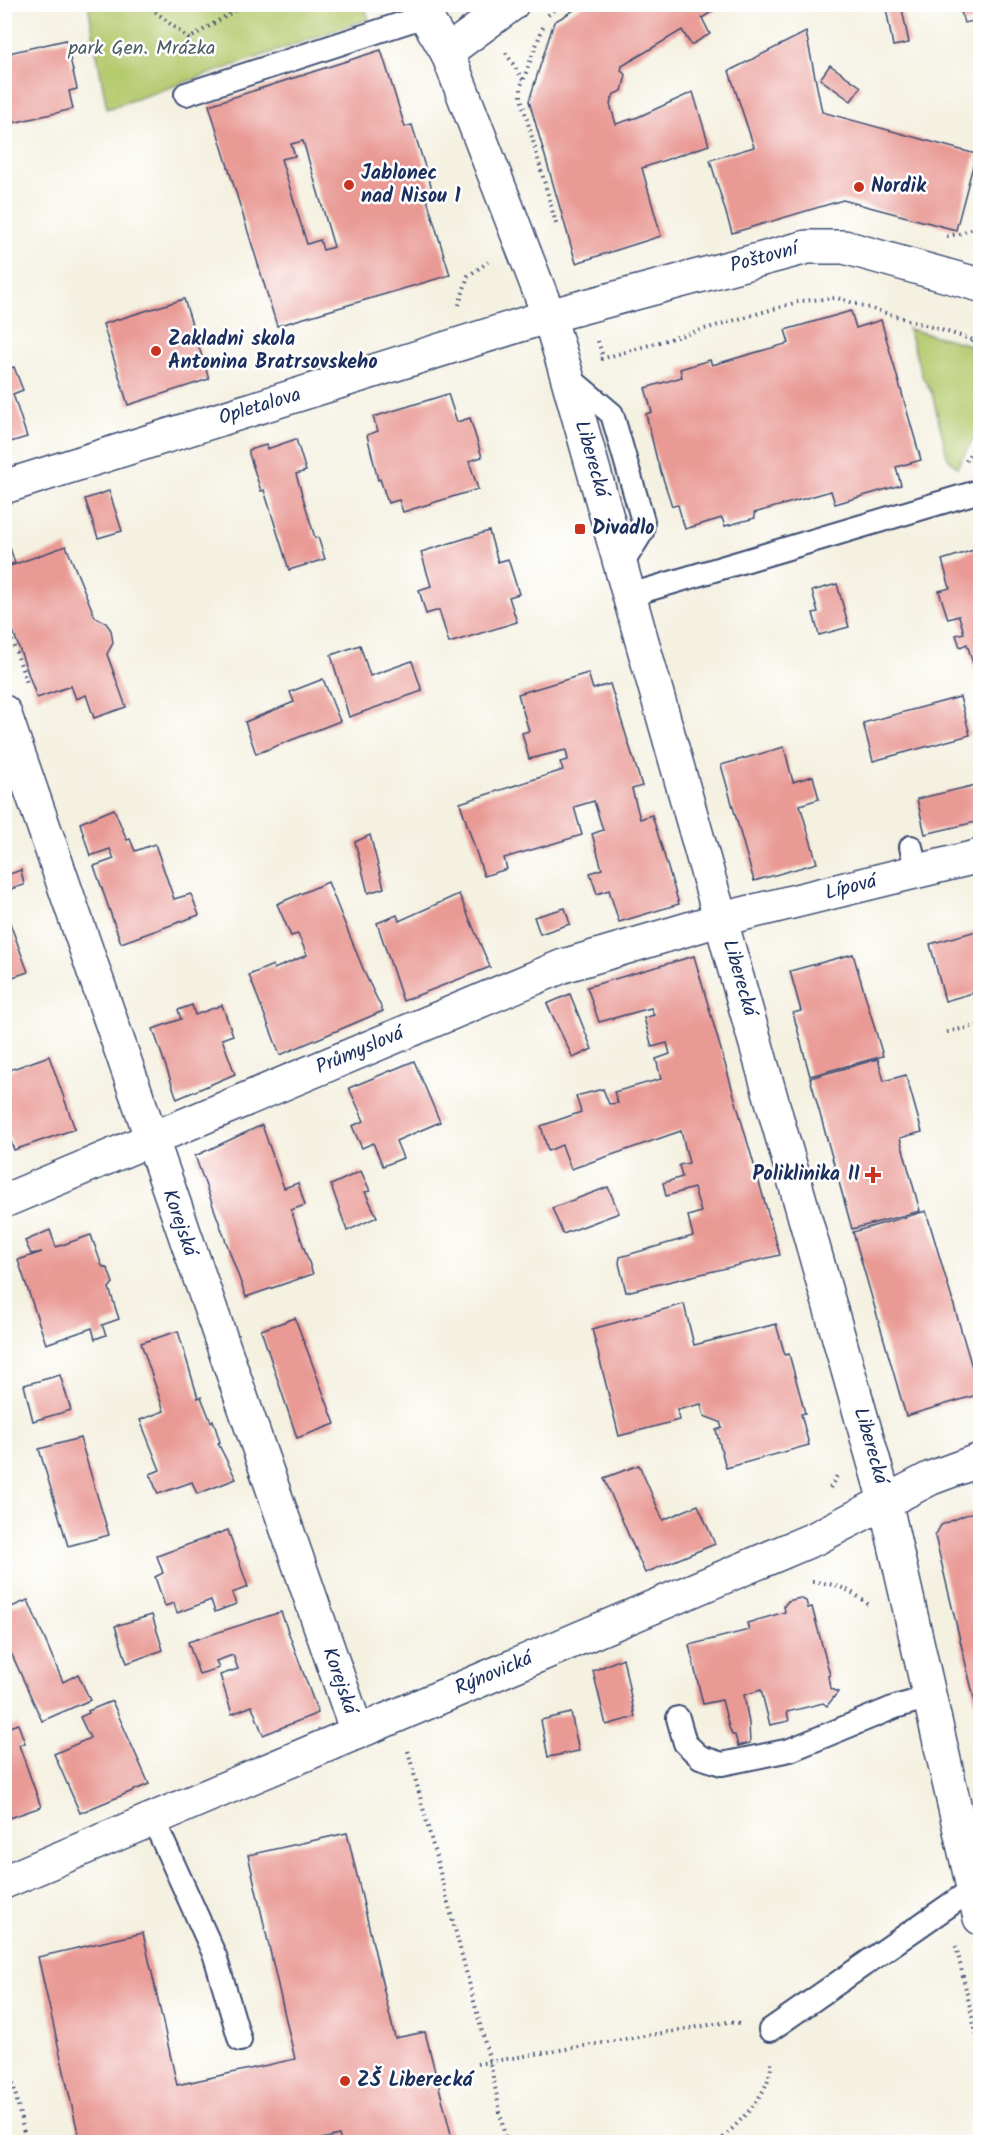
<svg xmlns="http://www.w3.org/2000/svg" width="985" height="2147" font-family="Kalam,sans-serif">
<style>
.green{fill:#b5c96d;stroke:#687c66;stroke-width:1.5}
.building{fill:#e99a94;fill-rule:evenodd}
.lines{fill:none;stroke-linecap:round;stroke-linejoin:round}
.service-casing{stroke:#3c4c72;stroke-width:26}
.minor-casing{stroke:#3c4c72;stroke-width:36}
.path{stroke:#3c4c72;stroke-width:4;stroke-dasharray:1.5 4.5;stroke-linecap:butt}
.service{stroke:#fff;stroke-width:22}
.minor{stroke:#fff;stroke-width:33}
.poi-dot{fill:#c8321e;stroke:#fff;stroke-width:2}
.labels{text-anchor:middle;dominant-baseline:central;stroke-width:5;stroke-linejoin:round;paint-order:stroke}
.park-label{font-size:20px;fill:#495d62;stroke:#fff}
.poi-label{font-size:20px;font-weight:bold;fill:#1b2f5e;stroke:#fff;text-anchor:start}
.street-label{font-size:20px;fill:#1b2f5e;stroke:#fff}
</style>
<rect width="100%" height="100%" fill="#fff"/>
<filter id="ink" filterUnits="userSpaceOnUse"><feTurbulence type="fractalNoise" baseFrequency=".0167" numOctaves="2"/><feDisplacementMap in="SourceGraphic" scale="12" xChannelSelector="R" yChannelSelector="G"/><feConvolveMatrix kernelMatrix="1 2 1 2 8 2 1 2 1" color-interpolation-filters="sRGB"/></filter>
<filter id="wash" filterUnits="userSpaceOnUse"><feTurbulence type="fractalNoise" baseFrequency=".008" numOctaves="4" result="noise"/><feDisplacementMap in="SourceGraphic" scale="24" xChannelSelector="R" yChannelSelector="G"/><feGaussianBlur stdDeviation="1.35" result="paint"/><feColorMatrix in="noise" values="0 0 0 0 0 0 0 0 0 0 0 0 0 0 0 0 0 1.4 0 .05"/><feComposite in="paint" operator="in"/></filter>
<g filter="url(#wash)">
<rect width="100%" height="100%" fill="#f4f1e1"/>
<!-- green -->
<g class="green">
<polygon points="364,4 369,19 107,109 88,5"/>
<polygon points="908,329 967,344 980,382 980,401 977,409 980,427 957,467 948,459 932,393 923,378"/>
</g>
<g id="blocks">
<!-- building -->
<g class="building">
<polygon points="584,4 724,4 702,18 710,34 691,45 682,30 622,66 621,71 626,75 622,91 614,94 610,104 616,124 638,117 693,92 709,145 642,168 661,236 576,263 529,101 554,22"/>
<polygon points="897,4 901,4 909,43 893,46 886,8"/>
<polygon points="959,4 980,4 980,20 964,23"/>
<polygon points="806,32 822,112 976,154 956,230 843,200 732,233 710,160 754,147 729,71"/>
<polygon points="66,40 77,89 69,91 73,109 4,125 4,54"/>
<path d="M381,50L405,127L412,125L430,183L434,194L426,196L450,275L277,326L209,105ZM303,141L334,247L323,250L320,240L307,244L281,159L295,156L291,144Z"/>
<polygon points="830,65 861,87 851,101 820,79"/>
<polygon points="184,299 209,379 128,405 103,324"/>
<polygon points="851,311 856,328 881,320 921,460 896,467 901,485 835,504 831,491 754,513 755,518 725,526 722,518 685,529 678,505 672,506 657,460 646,414 652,412 645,388 682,377 680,369 710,360 712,365 789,343 785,330"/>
<polygon points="14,367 23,390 13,394 27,437 4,444 4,370"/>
<polygon points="448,394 457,422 470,418 482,457 469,461 478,489 403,512 399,500 388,503 380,479 378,480 367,435 378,431 373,417"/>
<polygon points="296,439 306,471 296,474 315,538 318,537 325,559 289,570 264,490 261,491 249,454 249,450 266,445 267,449"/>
<polygon points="109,491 122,531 98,538 85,499"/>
<polygon points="489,531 498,562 508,559 519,594 509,597 517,622 449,643 439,610 426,614 419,590 431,586 421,552"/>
<polygon points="66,546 95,617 106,623 111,630 113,643 107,654 126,707 94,718 86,695 76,699 71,686 37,698 4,606 4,568"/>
<polygon points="10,548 15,563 4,567 4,550"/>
<polygon points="980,548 980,687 967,644 960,647 956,635 964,633 959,616 948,619 939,591 950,588 942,560"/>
<polygon points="837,584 849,627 819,635 813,613 818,612 812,591"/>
<polygon points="360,645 370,676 412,661 422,691 349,717 331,655"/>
<polygon points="588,673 593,689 610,684 642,786 632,789 640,819 652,815 679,904 619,922 609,890 597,894 590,873 602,869 592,834 603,830 594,801 574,807 582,835 504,858 507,869 484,876 460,803 563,770 560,762 568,760 566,750 529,759 522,733 529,731 518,694"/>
<polygon points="323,679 340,721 256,754 245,722 294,702 290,692"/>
<polygon points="960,697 970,735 873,761 863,723"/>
<polygon points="784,747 793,782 813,776 819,799 800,805 817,863 754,881 721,765"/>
<polygon points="980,784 980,821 925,834 917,799"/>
<polygon points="114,809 127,840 130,839 135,851 155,844 174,899 191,894 199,915 121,943 94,866 114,859 110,849 90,856 80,823"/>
<polygon points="370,835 384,888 368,893 355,842"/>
<polygon points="21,870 24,885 4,891 4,876"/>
<polygon points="328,882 366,976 383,1011 280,1055 249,975 273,965 274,969 307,955 298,934 291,936 277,904"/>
<polygon points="459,894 490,967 403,1001 377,923 397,915 399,921"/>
<polygon points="4,907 28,972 4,980"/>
<polygon points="565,908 570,924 540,934 534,917"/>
<polygon points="980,930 980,991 945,1001 930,944"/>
<polygon points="853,954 883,1056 810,1076 793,1013 801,1011 790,971"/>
<polygon points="694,956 780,1255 626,1292 619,1263 620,1257 693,1236 688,1216 701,1212 694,1188 666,1196 663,1183 682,1177 679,1165 689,1163 681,1131 571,1169 562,1145 548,1151 541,1126 581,1112 576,1096 603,1089 609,1104 618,1103 614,1092 661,1079 656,1059 670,1054 667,1043 652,1047 644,1018 654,1015 651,1008 599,1022 587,987"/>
<polygon points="570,994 592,1049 573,1058 547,1004"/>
<polygon points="192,1005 195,1015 222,1005 233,1035 222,1039 235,1074 177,1099 153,1029 181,1019 178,1010"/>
<polygon points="49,1056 75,1129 14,1150 4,1123 4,1072"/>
<polygon points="878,1059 884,1081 906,1075 922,1132 900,1138 920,1211 852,1229 810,1078"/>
<polygon points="414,1061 440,1122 396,1141 403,1158 383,1166 373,1143 362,1148 352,1126 364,1121 349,1088"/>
<polygon points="262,1125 284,1188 298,1183 305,1205 291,1210 313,1274 246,1297 195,1156"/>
<polygon points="361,1171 370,1191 365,1192 377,1217 347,1231 331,1185"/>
<polygon points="608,1187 619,1213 563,1234 552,1208"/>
<polygon points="926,1211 980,1394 906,1416 853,1232"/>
<polygon points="50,1230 56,1247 91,1235 102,1266 108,1269 113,1283 109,1288 119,1319 102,1325 106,1335 95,1339 92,1328 46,1344 18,1260 42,1252 31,1254 25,1241"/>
<polygon points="684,1304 694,1345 776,1324 785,1355 789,1354 805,1413 801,1414 809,1445 726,1468 716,1430 722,1428 720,1422 704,1416 701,1404 677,1410 679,1420 619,1436 592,1329"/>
<polygon points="295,1318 335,1424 297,1438 261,1330"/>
<polygon points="178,1331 198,1398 201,1397 211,1422 213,1420 220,1442 218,1443 236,1479 197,1494 192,1482 158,1494 150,1474 160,1470 140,1420 164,1411 141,1343"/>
<polygon points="60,1375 71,1410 33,1421 24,1385"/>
<polygon points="80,1438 109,1535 68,1546 39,1449"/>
<polygon points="639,1465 663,1520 698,1505 715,1544 645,1573 604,1478"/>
<polygon points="980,1509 980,1723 935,1536 941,1525"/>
<polygon points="228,1530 248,1587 232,1593 236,1604 215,1612 211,1600 177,1613 174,1603 165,1606 155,1577 163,1573 157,1556"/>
<polygon points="800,1598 806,1601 808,1608 812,1607 830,1675 828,1676 830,1688 838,1692 827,1706 823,1703 787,1712 789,1721 770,1725 761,1690 744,1695 749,1723 750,1743 738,1746 735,1735 732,1735 729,1727 722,1700 703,1704 689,1645 749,1630 747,1623 785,1612 784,1606 788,1601"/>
<polygon points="28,1600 63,1682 78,1674 90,1700 42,1721 4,1637 4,1610"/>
<polygon points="281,1612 318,1713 263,1735 252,1706 232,1714 220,1675 238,1669 233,1655 216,1661 219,1668 199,1674 188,1642"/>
<polygon points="152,1615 163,1650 127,1663 115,1626"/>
<polygon points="623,1658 635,1717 606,1725 593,1671"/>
<polygon points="112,1701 149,1784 80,1813 54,1754 90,1738 80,1717 89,1713 88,1711"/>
<polygon points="571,1713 579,1751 548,1757 541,1720"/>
<polygon points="18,1724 25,1743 19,1745 41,1807 4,1820 4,1729"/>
<polygon points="347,1833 395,2038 425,2032 453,2142 341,2142 339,2135 309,2142 80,2142 38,1957 143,1933 177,2085 295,2059 248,1855"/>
</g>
</g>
</g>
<g filter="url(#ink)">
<use href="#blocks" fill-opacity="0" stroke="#3c4c72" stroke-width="1.5"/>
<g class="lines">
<!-- service casing -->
<g class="service-casing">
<g id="service">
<polyline points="186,94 425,16"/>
<polyline points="567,376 612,414 643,521 642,532 621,566"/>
<polyline points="630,595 980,491"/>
<polyline points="911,847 917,872"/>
<polyline points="678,1718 685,1743 700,1757 722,1764 790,1750 895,1707 930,1697"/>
<polyline points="153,1819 215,1956 240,2040"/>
<polyline points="770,2030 974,1888"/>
</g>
</g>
<!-- minor casing -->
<g class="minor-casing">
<g id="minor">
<polyline points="418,4 447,52 549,316 567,376 885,1501 980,1918"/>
<polyline points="447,52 512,4"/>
<polyline points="4,487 549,316 807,247 844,247 980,285"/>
<polyline points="4,712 357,1732"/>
<polyline points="4,1201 563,966 722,919 980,856"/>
<polyline points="4,1882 816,1538 931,1478 980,1460"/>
</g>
</g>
<!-- path -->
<g class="path">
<polyline points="146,4 189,39 245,4"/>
<polyline points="548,15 562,4"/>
<polyline points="543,27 521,86 521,98 557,227"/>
<polyline points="506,53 523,80"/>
<polyline points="947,236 959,234 980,225"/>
<polyline points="459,305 468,276 488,262"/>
<polyline points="598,341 603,357"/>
<polyline points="973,341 980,366"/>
<polyline points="601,359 801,301 837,298 980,342"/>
<polyline points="966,461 980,436"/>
<polyline points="4,618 27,683"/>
<polyline points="947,1032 980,1025"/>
<polyline points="830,1488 838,1474"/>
<path d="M812,1582C836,1583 852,1590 870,1606"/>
<polyline points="408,1751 490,2062 506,2142"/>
<polyline points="956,1946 980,2051"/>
<polyline points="4,2042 26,2142"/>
<polyline points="477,2064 727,2022 741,2024"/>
<path d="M719,2142C740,2120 773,2093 771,2059"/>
</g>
<!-- service -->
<use href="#service" class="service"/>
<!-- minor -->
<use href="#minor" class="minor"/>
</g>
</g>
<!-- markers -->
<g class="poi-dot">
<circle cx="349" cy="185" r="6"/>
<circle cx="859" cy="187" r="6"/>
<circle cx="156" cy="351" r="6"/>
<rect x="574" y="523" width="12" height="12" rx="3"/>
<path d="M870 1166h6v6h6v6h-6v6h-6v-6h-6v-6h6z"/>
<circle cx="345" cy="2081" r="6"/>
</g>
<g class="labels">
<!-- park labels -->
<g class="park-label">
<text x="142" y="49">park Gen. Mrázka</text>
</g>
<!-- poi labels -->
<g class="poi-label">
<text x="361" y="174">Jablonec<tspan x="361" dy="23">nad Nisou 1</tspan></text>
<text x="871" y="187">Nordik</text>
<text x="168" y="340">Zakladni skola<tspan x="168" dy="23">Antonina Bratrsovskeho</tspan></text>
<text x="592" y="529">Divadlo</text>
<text x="860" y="1175" text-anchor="end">Poliklinika II</text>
<text x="357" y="2081">ZŠ Liberecká</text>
</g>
<!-- street labels -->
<g class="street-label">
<text transform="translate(764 258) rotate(-15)">Poštovní</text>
<text transform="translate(260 407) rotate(-17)">Opletalova</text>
<text transform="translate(591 459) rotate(74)">Liberecká</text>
<text transform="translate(851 888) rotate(-14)">Lípová</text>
<text transform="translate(739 978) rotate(74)">Liberecká</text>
<text transform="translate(360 1051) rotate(-23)">Průmyslová</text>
<text transform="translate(179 1223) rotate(71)">Korejská</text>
<text transform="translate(870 1446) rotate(74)">Liberecká</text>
<text transform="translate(494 1674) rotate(-23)">Rýnovická</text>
<text transform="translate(339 1681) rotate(71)">Korejská</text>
</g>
</g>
<!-- margin -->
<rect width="985" height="2147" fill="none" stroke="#fff" stroke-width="24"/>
</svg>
